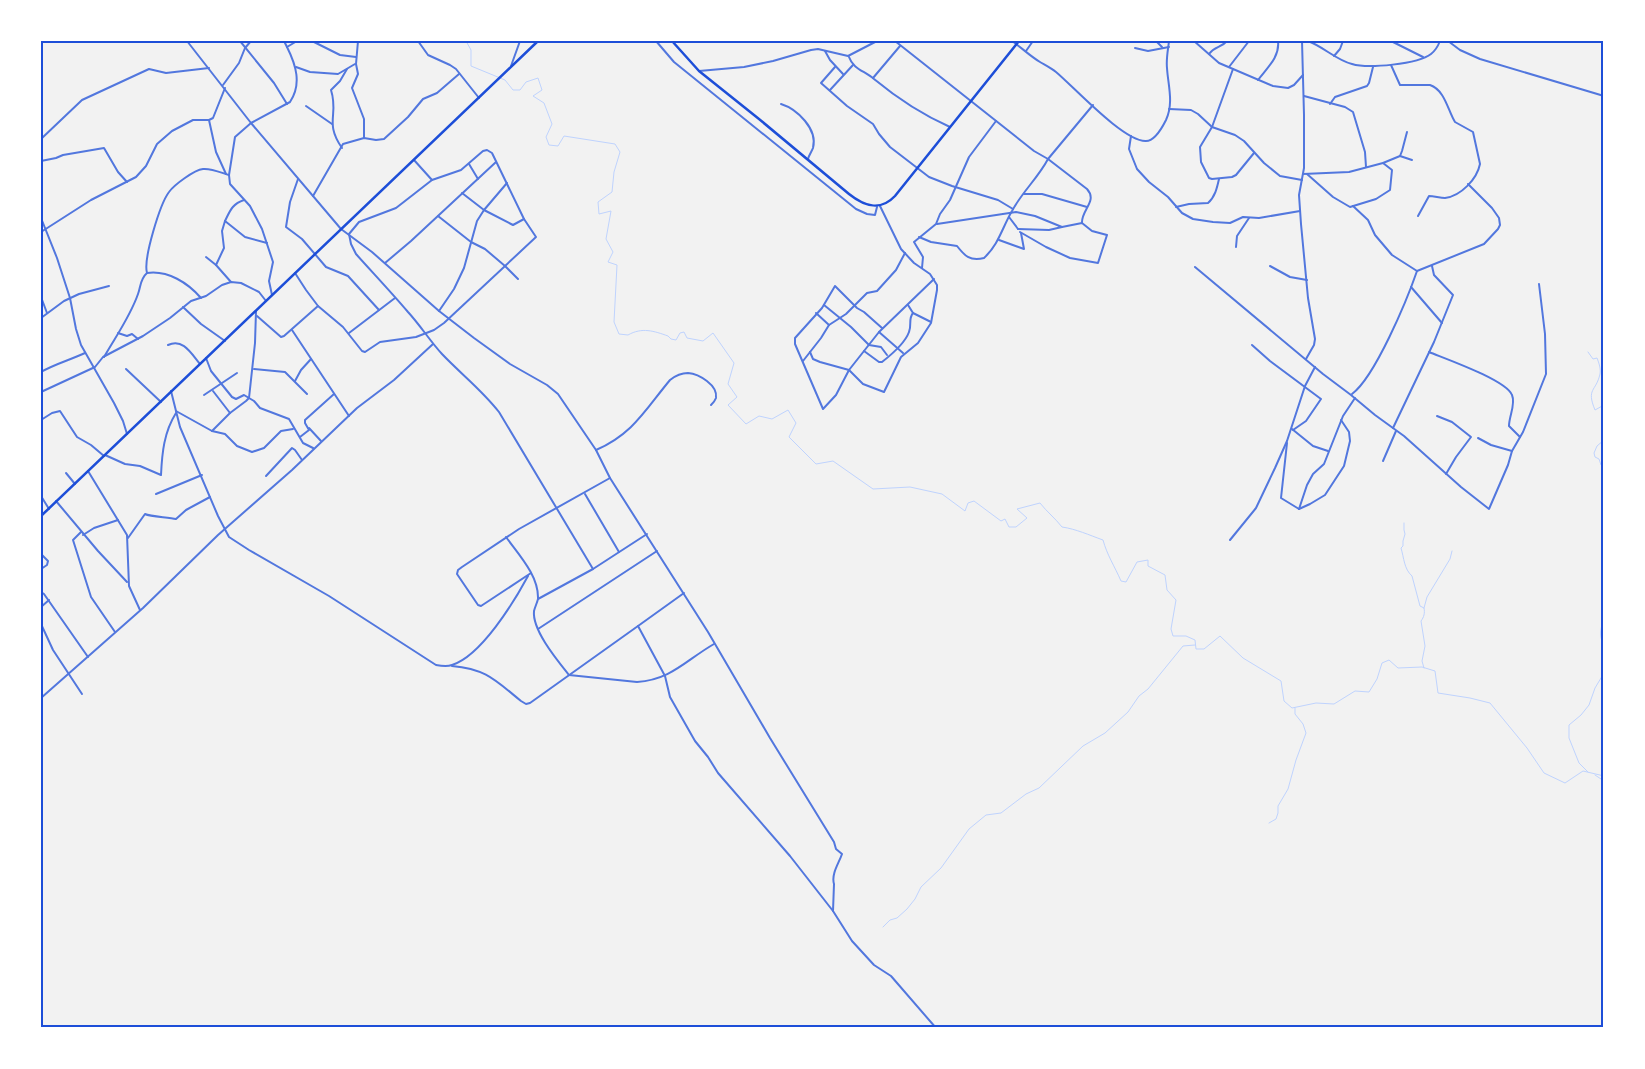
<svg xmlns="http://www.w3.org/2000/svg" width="1645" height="1069" font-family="Figtree,sans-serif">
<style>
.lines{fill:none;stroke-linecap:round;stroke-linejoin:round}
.stream{stroke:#bfd3fe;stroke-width:1}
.minor{stroke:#5277de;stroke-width:2}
.secondary{stroke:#1d4ed8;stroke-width:2.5}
.neatline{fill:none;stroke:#1d4ed8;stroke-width:2}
</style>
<rect width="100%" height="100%" fill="#f2f2f2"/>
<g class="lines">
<!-- stream -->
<g class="stream">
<path d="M466,41L471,50V66L505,80L513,90H520L526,82L538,78L542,90L533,96L544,103L552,124L546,137L549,145L558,146L564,136L615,144L620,152L614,172L612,192L598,202L599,214L611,211L606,239L613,252L608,262L617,265L614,322L619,334L628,335C642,327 654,331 668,336L671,339L676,340L680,333L684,332L687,338L703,341L713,333L734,363L728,384L737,397L728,405L746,424L759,416L772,419L788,410L796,423L789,437L816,464L833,461L873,489L910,487L942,494L965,511L968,503L974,501L1001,521L1005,519L1009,527H1016L1027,518L1017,509L1040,503C1047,512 1055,518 1062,527C1076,529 1089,535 1103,540C1107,555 1115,567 1121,581L1126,582L1137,562L1148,560V566L1165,575L1167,590L1176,600L1171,629L1173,636H1186L1195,640L1196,649H1204L1220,636L1243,658L1281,681L1284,701L1292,708L1316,703L1334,704L1355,691L1369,692L1377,679L1382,663L1389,660L1398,668L1422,667L1435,671L1438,693L1470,698L1490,703L1527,748L1544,773L1565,783L1583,771L1604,776"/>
<path d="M1588,352L1593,359L1597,358C1599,363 1601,369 1600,374C1596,392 1586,388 1595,410L1604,405"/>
<polyline points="1604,440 1597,446 1594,453 1595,457 1599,459 1601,465 1604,468"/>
<polyline points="1604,508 1602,512 1604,516"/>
<path d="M1404,523V530L1405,534L1403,541V546L1401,548C1404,558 1404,569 1412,576L1420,606L1424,608C1425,613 1424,617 1421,621L1425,646L1422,661L1424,668"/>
<polyline points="1604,526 1604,542"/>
<polyline points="1424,608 1427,597 1450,559 1452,551"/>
<path d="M1604,620C1599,631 1600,637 1604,647"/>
<polyline points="1588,772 1579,763 1569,738 1569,725 1581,715 1589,705 1595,688 1604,673"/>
<polyline points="1595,775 1604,781"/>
<polyline points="1269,823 1276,819 1278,813 1278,806 1288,789 1296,760 1306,733 1303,724 1295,714 1295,708"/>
<polyline points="883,927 890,920 897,918 907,909 915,899 921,887 941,868 969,829 986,815 1001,813 1026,794 1039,788 1083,746 1105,733 1128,712 1139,696 1148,689 1183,646 1195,645"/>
</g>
<!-- minor -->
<g class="minor">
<path d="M187,41L251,123L341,229L372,252L439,311L474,338L510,364L547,385L558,394L596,450L610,478L708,632L770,738L834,842L836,849L842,854C839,863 831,874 834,884L833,911L852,941L874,965L891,976L936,1028"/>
<polyline points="240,41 274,83 287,104"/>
<polyline points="284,41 287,47"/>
<polyline points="312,41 340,55 356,57"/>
<polyline points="358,41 356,64 358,74 352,88 364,119 364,138"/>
<polyline points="418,41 428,55 450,65 456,69 479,98"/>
<polyline points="656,41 674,62 856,209 867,214 875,215 877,207"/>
<path d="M895,41L1034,151L1048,159L1087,189C1098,201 1081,210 1082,223"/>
<path d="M1012,41C1022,48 1030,56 1040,62C1045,65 1051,68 1056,72C1074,87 1124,142 1146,141C1155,141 1162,128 1166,120C1174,103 1168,85 1167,68C1166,59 1168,50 1169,41"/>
<polyline points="1156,41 1162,47"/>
<polyline points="1194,41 1219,63 1273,86 1288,88 1294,85 1303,75"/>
<polyline points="1298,41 1304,41"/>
<polyline points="1302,41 1304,115 1304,168 1299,195 1301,224 1308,298 1315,339 1314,345 1306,359"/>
<path d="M1308,41C1324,47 1336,60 1352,64C1368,69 1418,64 1431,54C1435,51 1438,46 1440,41"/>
<polyline points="1391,41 1423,57"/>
<polyline points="1448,41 1460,50 1480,59 1604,96"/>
<polyline points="1135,48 1148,51 1169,47"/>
<polyline points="825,51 830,60 843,74"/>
<polyline points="1026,51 1033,41"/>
<path d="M1209,54C1215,46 1221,48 1227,41"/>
<polyline points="1334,56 1340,49 1343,41"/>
<path d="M849,57C853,69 865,71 874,79C897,98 923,115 950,127"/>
<path d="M1391,65L1400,85H1430C1445,90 1448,111 1455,122L1473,132L1480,164C1477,179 1461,196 1445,198C1440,198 1434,196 1429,196L1418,216"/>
<polyline points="511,66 520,41"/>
<polyline points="296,67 310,72 338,74 355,64"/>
<polyline points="835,67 821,83 847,106 873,124 879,134 890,147 929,177 952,186 998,200 1013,209"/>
<polyline points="1229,67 1249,41"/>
<polyline points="1233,69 1212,127 1200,147 1201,162 1209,178 1212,179 1232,177 1236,175 1254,153"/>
<polyline points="699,71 744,67 773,61 811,50 818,49 848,56 877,41"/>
<polyline points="873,78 900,46"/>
<path d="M1258,80C1267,68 1280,57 1278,41"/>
<polyline points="223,85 239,63 245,48 251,41"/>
<polyline points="225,88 213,118 209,120 216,152 226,174"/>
<polyline points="830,90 853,65"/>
<polyline points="1304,96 1345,107 1353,112 1365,152 1366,167"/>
<path d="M781,104C797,109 818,129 813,148C812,151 809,155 808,159"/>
<polyline points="1330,104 1335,97 1367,86 1369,83 1373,67"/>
<polyline points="306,106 332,124"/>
<polyline points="1169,109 1191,110 1198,114 1212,127 1235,135 1244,141 1264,163 1280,176 1302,180"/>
<polyline points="1131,136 1129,149 1137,169 1149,182 1168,197 1182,213 1193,219 1213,222 1230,223 1243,217 1259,218 1300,211"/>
<polyline points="41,139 82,100 149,69 166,73 209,68"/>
<path d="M342,148C324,122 339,115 331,90L340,81L347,69"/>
<polyline points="1400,156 1402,151 1407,132"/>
<polyline points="414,160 432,180"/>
<polyline points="41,161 56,158 63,155 104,148 118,172 127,182"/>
<polyline points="469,164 478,179"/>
<polyline points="1303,174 1349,172 1383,163 1400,156 1412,160"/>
<polyline points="1307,174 1333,197 1350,207 1376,199 1390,190 1392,170 1383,163"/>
<polyline points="298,179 290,202 286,227 302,239 326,267 348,276 379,310"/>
<polyline points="462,193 484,210 511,224 513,225 524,219"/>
<polyline points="1024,194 1042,194 1087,207"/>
<polyline points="313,196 343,144 364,138 376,140 384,139 408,117 423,99 437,93 459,74"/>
<polyline points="1353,206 1368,220 1375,235 1392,255 1417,271 1484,244 1498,229 1500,225 1499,218 1492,208 1468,184"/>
<path d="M1176,207L1189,204L1208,203C1215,197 1217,188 1219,179"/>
<polyline points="438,216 471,242 485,249 505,266 518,279"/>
<polyline points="1009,217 1018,229"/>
<polyline points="41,218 57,258 70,298 76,329 81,345 114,403 123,421 127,434"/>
<path d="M225,221C230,211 232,204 244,200"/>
<polyline points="937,224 1016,212 1035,216 1062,227 1049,230 1018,229"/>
<polyline points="41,232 91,200 136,177 146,166 157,144 172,131 193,120 209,120"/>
<polyline points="1020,232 1046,247 1070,258 1098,263 1107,235 1092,231 1082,223 1062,227"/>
<path d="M919,237L931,242L957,246C964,255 970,262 984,258C999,244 1002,228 1012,211C1022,192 1038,178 1048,159L1093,105"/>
<polyline points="999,240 1024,249 1021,233"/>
<polyline points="1236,247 1237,236 1249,218"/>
<polyline points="206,257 216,265 231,282"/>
<polyline points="385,263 411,241 496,162"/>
<polyline points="216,265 224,248 222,231 225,221 245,237 267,243"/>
<polyline points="1270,266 1290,277 1307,280"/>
<polyline points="1195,267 1323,374 1351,395 1375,415 1404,436 1461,487 1489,509 1508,465 1512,451 1523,432 1546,374 1545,334 1539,284"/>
<polyline points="922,268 923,257 914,242 936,224 940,214 950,200 969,157 996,121"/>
<path d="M147,273C143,259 160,204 169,192C174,185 194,170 203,169C211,168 222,173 229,175"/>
<polyline points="1411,287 1442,323"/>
<path d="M272,295L269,281L273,262L262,229L250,206L230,184L229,175L235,137L251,123L290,102C302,84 296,65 287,47L297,41"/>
<polyline points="41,297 47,313"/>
<polyline points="824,305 851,327 869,345 881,347 887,355"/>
<path d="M318,306L343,327L362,351L365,352L380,342L416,337L434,330L444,323L536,237L524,219L492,153L487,150L483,151L461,170L432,180L396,208L359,222L349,234L351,244L356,254C373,273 391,292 408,312C420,325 430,341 442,354C461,374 482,390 499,412L593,569"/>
<polyline points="183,307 201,324 225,341"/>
<polyline points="439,311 454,289 464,268 477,221 484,210 507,183"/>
<polyline points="816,313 829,325"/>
<polyline points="913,313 931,322"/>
<polyline points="257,316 281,337 284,336 318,306 306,290 295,273"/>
<polyline points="41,318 64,301 79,294 109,286"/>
<polyline points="882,328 864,312 857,308 835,286 822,308 795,338 795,344 823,409 836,395 849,370 879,332 934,279"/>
<polyline points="292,330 349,416"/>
<polyline points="879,332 903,353"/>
<polyline points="118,333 127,336 132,334 138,339"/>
<polyline points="349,333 395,298"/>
<path d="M168,345C183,338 191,353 200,364"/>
<polyline points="1252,345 1270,361 1321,399 1306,421 1293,430"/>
<path d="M864,351L879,362H882C891,355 905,343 909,332C912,325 908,319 913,313L908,305"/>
<polyline points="810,352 813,359 820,362 849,370 863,384 884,392 901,357 918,343 931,323 937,290 937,285 930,274 914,263 901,249 880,206"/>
<path d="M1429,352C1446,359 1506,380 1512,395C1516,404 1509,416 1509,426L1520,437"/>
<path d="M104,357C116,336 130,317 138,294C141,286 140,279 147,273C168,270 188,283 201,298"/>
<polyline points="206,358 211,371 232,397 236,399 244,395 254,401 260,408 289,419 303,443 313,448"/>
<polyline points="803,361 821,338 829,325 846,314 867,293 877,291 896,270 905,253"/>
<polyline points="126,369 161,402"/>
<polyline points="254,369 285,372 307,394"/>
<path d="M41,372C55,364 70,360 85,353"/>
<polyline points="295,381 301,370 311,359"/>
<path d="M171,391L180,427L218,516L229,537L249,550L329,596L436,665C441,666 447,667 452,665C481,656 514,602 528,576"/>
<polyline points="213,391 230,413"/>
<polyline points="41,392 95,367 103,357 143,336 170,318 191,301 206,296 222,285 231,282 241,283 259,292 266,301"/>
<path d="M1352,394C1375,377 1407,300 1417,271"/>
<polyline points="204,395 237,373"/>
<polyline points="176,411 212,431 225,434 237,446 252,452 264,448 281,431 293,429"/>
<polyline points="1437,416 1452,422 1471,437 1456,457 1446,474"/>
<polyline points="41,420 52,413 60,411 77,437 91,445 104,456"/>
<polyline points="309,428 321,441"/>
<polyline points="1393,428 1434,342 1453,295 1434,275 1432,266"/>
<polyline points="1292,429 1313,446 1328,451"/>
<polyline points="212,431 230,413 246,401 249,398 255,343 256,311"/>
<polyline points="300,437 309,430 305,423 305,420 334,394"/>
<polyline points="1478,438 1491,445 1512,451"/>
<polyline points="1287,443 1281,498 1299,509"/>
<path d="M596,450C633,434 645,410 670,380C675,376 681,373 688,373C699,374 718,385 716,398C715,401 713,403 711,405"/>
<path d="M105,455L125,464L140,466L161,475C162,453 164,432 176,413"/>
<polyline points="1383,461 1396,431"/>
<polyline points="88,471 127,535 129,586 140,610"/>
<polyline points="66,473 75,484"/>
<polyline points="266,476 292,448 295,450 302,460"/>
<polyline points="156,494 202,475"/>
<polyline points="585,494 619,552"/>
<polyline points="41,496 49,509"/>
<polyline points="56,501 98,551 127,582"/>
<polyline points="1299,509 1307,485 1313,474 1324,464 1343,416 1355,398"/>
<polyline points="1299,509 1310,504 1325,495 1344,466 1350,441 1349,432 1341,420"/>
<polyline points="81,532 73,540 91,597 115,632"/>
<path d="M647,534L593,569L538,599C537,603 535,607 534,611C532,630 557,660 569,675L637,682C671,680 686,660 714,644"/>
<polyline points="83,535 94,528 118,520"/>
<path d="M506,537C519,555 539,576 538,599"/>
<path d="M128,538L145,514C151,517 169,517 176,519L186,510L210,497"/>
<polyline points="1230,540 1256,508 1275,468 1287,441 1305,386 1315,367"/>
<polyline points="41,554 48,561 47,565 41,569"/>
<polyline points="531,573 481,606 478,605 457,574 458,570 462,567 519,529 610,478"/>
<polyline points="41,592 44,594 88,657"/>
<polyline points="684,593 638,626 665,676 670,697 695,741 708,757 718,773 790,856 833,911"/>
<polyline points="41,607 49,600"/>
<polyline points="41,624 53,650 82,694"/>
<polyline points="538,629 657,551"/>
<path d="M452,666C486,669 495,680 521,701L526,704L530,703L638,626"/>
<polyline points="41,698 143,608 218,535 292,470 357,408 394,380 433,344"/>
</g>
<!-- secondary -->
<g class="secondary">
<path d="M672,41L699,71L759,119L849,194C864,206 880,212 895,196L1019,41"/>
<polyline points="41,516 538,41"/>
</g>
</g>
<!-- border -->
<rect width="1645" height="1069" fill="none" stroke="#ffffff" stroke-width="85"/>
<rect x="42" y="42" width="1560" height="984" class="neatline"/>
</svg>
